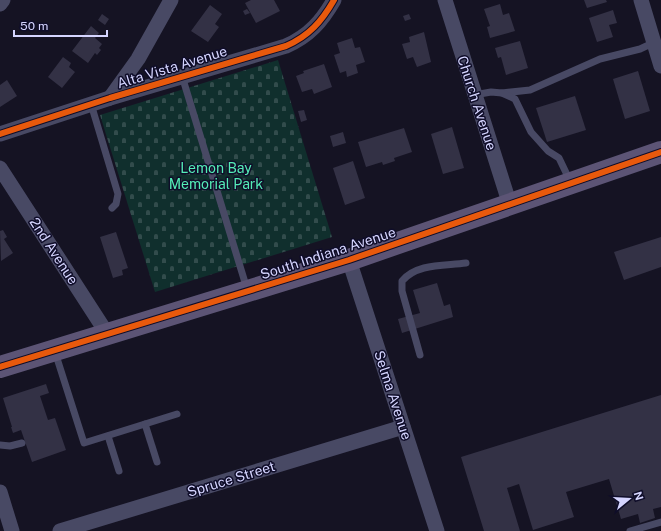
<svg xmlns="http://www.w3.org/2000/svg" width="661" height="531" font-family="'Public Sans',sans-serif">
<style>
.cemetery{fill:url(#cemetery-stones)}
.building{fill:#333145}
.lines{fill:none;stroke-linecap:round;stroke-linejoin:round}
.lane{stroke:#484964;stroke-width:7}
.street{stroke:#484964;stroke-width:15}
.primary{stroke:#5c5475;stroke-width:22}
.cycleway-casing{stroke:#0f0d29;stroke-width:8}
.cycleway{stroke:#e8590c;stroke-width:6}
.labels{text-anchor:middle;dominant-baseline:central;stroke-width:3;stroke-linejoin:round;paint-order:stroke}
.street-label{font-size:14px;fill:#d5d5ff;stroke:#0f0d29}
.park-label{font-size:14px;fill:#54ecb7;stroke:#0f0d29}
</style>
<defs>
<pattern id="cemetery-stones" width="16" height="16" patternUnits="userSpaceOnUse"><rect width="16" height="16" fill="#102f2d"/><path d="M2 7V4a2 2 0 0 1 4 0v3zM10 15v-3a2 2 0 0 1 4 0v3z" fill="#324c4c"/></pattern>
</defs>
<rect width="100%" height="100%" fill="#151323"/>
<!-- cemetery -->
<polygon class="cemetery" points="278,60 332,237 155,292 100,115"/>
<!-- building -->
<g class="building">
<polygon points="251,0 274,0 280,11 256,23 245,3"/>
<polygon points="584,0 606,0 607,2 587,8"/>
<polygon points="500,4 503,15 509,13 515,31 490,38 487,27 490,26 484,9"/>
<polygon points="210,5 222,14 215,24 219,27 208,42 191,31"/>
<polygon points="247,9 250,13 245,15 243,11"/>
<polygon points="613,10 617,23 609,25 613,37 597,42 589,18"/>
<polygon points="102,14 109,19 105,25 98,20"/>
<polygon points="409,14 411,19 405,21 403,16"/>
<polygon points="91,26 99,33 95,38 102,44 99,48 101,50 97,55 95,53 88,63 72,51"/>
<polygon points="424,32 431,62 417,67 413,57 407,59 402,44 410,42 409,37"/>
<polygon points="352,38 355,48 360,47 365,62 356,65 358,73 347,77 346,71 340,73 334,55 340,53 337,43"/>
<polygon points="520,41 528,68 506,75 501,57 498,58 495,48"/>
<polygon points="63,57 71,63 69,67 75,72 62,88 48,77"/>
<polygon points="324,64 332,87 314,94 312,89 302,92 296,76 304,73 303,71"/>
<polygon points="638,71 650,111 625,119 613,79"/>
<polygon points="7,80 17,96 0,107 0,85"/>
<polygon points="575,96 586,130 547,142 536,108"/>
<polygon points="304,110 307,120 301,122 298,111"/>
<polygon points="452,127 464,168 443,174 431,134"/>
<polygon points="404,128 412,152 394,158 395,161 383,165 382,162 366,167 358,142"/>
<polygon points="343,132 346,143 333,147 330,136"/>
<polygon points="353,161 365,198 345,205 333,168"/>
<polygon points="3,230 7,237 4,239 13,253 1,261 0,231"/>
<polygon points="116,232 128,268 122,270 123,275 113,278 100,237"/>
<polygon points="661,237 661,267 624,280 614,252"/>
<polygon points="437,283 444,306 450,304 453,317 402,333 398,319 420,313 413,290"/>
<polygon points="46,384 49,393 40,396 48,420 55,418 66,450 32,462 21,430 13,433 11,427 12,427 3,398"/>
<polygon points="661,395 661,507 653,509 655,518 640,523 638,514 621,519 609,479 566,492 574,517 533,530 519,484 507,488 520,531 484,531 461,457"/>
</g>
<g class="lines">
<!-- lane -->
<g class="lane">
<polyline points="182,76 247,289"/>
<polyline points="502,93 530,90 600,59 640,49 655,42"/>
<polyline points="474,95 491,92 502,93 515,99 531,132 548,151 559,158 570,181"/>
<polyline points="91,104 118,194 116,204 112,208"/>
<polyline points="55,352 84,443 177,414"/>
<path d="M420,355L402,291V281C417,263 445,266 466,263"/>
<polyline points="145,424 157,462"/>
<polyline points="108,436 119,471"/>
<polyline points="0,445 10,446 22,443"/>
<polyline points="630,531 661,522"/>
</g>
<!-- street -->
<g class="street">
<polyline points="445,0 510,205"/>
<polyline points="641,0 661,66"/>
<polyline points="0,4 3,0"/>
<polyline points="110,98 138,59 171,0"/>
<path d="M0,134L110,98L286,46C309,36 322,21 334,0"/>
<polyline points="0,168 108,335"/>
<polyline points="349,260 437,531"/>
<polyline points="0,492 12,531"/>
<polyline points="60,531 403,427"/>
</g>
<!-- primary -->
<polyline class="primary" points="0,367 349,260 661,152"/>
<!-- cycleway casing -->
<g class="cycleway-casing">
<g id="cycleway">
<path d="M0,134L110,98L286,46C309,36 322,21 334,0"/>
<polyline points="0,367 349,260 661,152"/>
</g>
</g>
<!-- cycleway -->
<use href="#cycleway" class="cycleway"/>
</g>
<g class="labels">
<!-- street labels -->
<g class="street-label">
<text transform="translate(172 67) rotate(-17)">Alta Vista Avenue</text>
<text transform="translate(477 103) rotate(72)">Church Avenue</text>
<text transform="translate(54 251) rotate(57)">2nd Avenue</text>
<text transform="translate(328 253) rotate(-18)">South Indiana Avenue</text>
<text transform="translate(393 395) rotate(72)">Selma Avenue</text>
<text transform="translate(231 479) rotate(-17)">Spruce Street</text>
</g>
<!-- park labels -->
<g class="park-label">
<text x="216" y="168">Lemon Bay<tspan x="216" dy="16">Memorial Park</tspan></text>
</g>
</g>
<!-- north arrow -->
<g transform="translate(629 499) rotate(72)" stroke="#0f0d29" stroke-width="3" paint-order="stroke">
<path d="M0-3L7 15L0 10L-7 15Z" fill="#d5d5ff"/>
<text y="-6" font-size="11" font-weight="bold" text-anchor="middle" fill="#d5d5ff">N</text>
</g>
<!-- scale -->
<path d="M14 30v6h93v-6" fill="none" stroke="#d5d5ff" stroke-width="2"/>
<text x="20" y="30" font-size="12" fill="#d5d5ff" stroke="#0f0d29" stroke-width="3" paint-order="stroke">50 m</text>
</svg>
